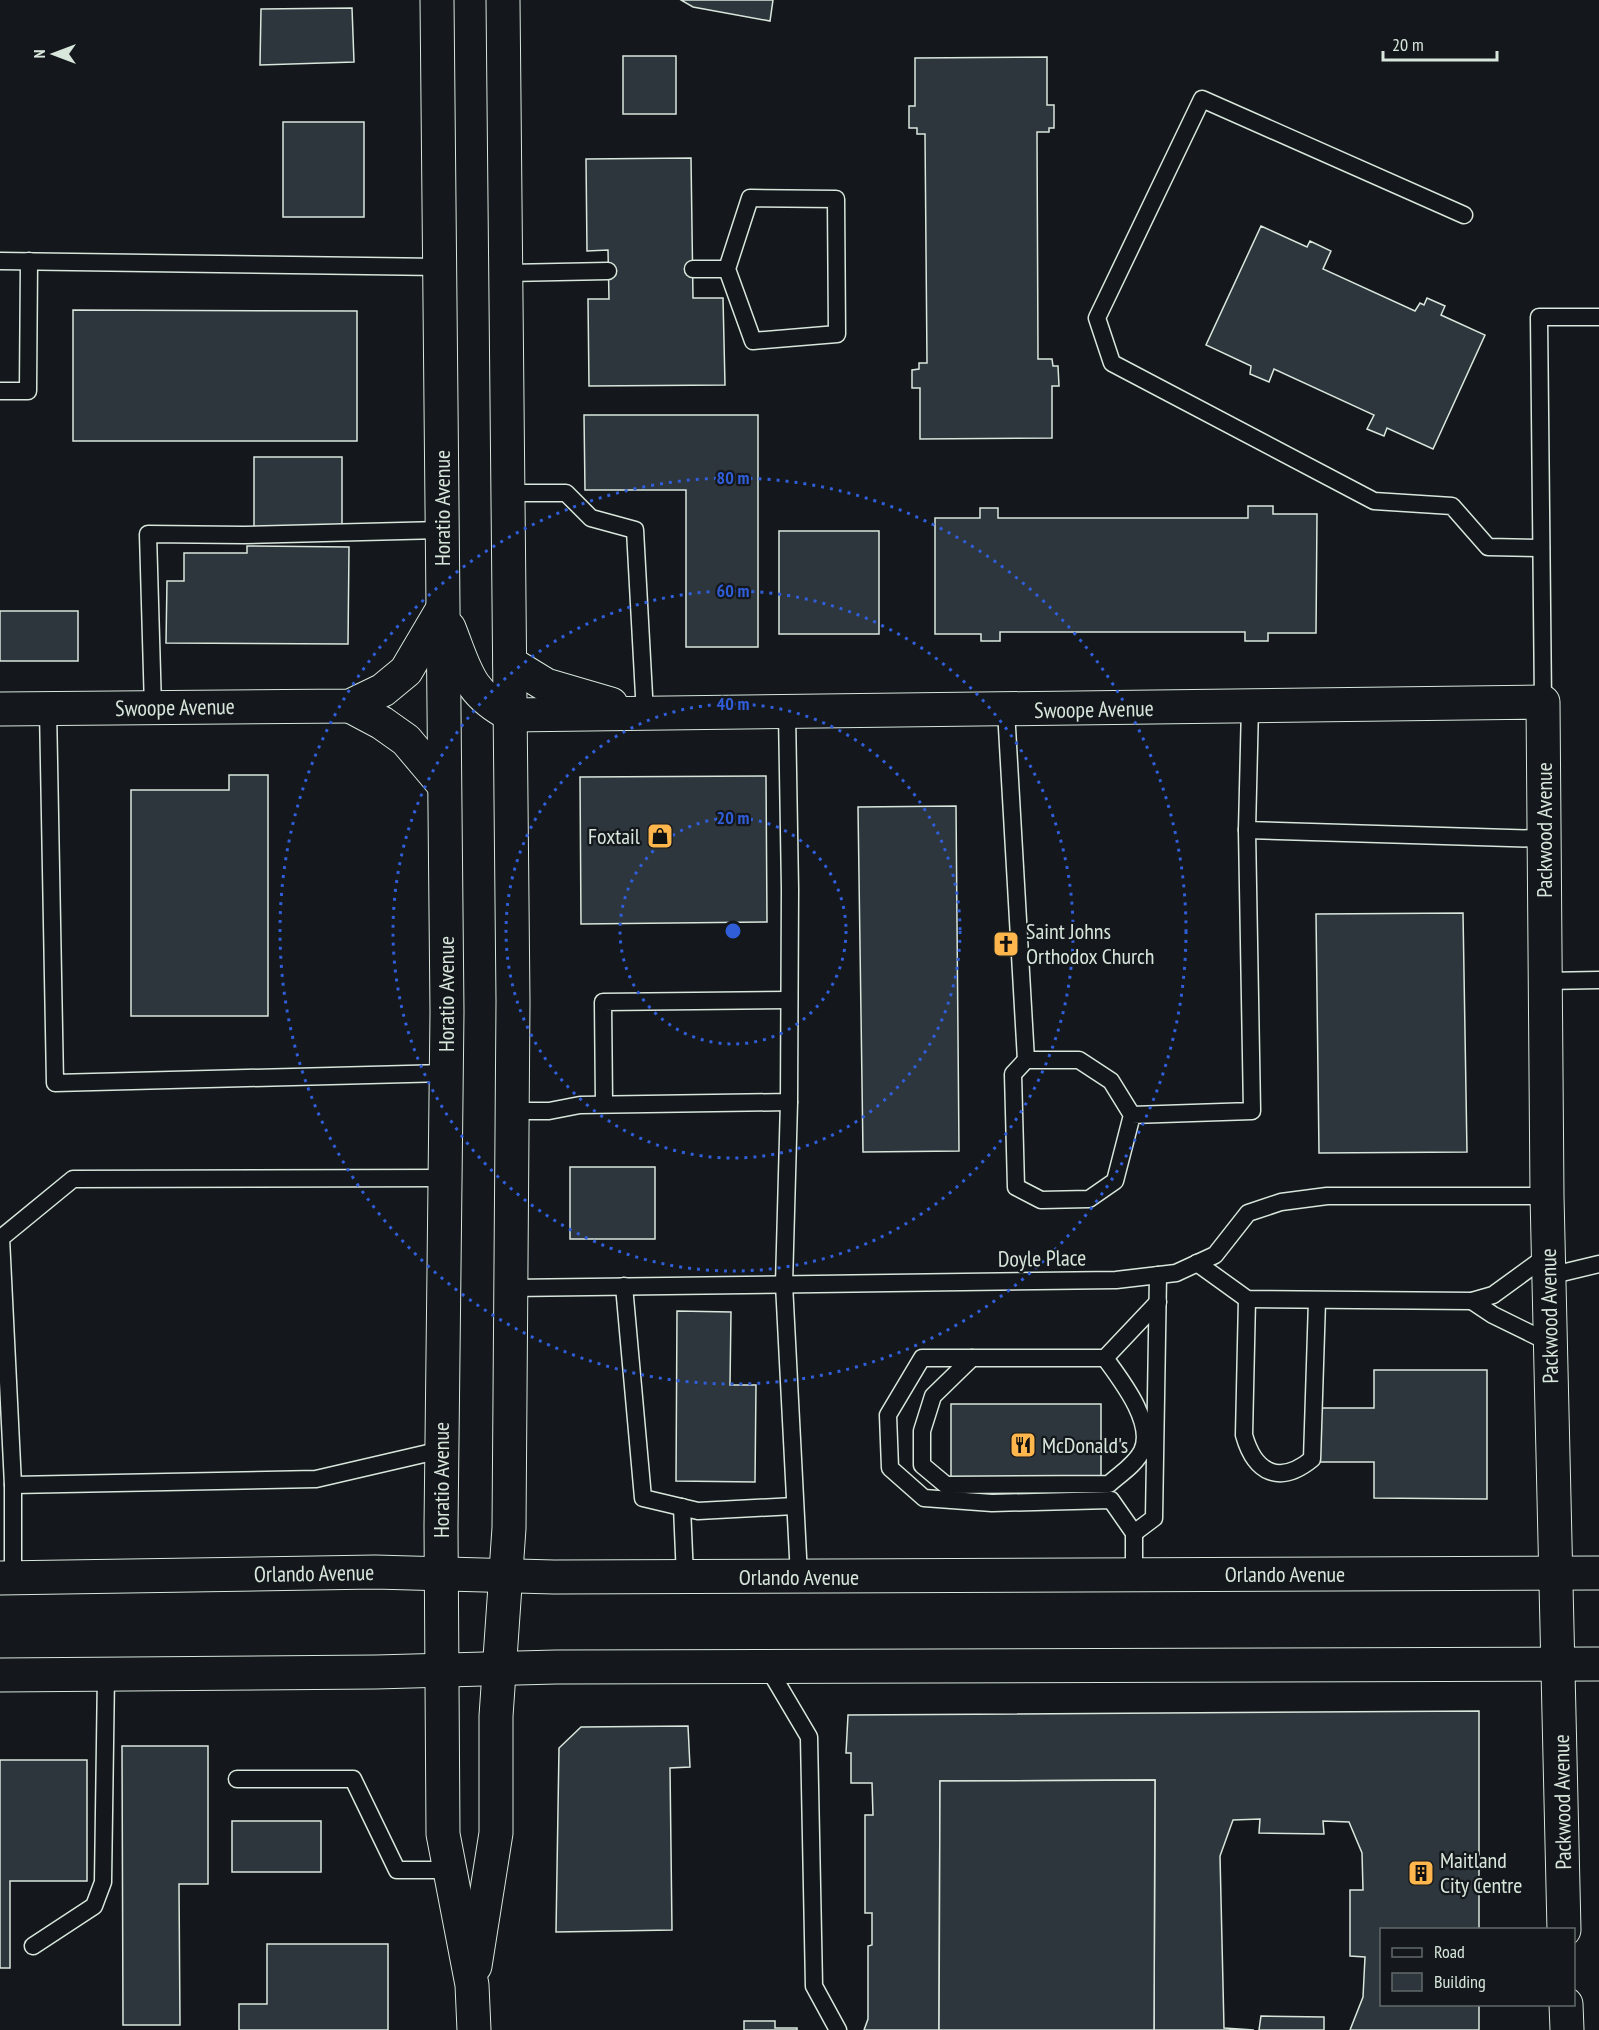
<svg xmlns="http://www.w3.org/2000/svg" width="1599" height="2030" font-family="'PT Sans Narrow',sans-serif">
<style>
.building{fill:#2c363c;stroke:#d8e6dc;stroke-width:1.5}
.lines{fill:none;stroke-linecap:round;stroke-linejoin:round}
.lane-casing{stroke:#d8e6dc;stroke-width:19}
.street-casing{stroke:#d8e6dc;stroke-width:35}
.secondary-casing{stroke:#d8e6dc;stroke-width:35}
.primary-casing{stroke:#d8e6dc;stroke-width:35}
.lane{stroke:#14181c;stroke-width:16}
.street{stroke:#14181c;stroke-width:33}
.secondary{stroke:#14181c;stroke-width:33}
.primary{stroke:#14181c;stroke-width:33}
.ring{fill:none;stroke:#305dd8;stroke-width:3;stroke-dasharray:3 6}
.labels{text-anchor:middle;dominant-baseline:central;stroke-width:4.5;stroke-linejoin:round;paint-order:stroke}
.street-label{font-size:22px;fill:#d8e6dc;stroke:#14181c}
.poi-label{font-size:22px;fill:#d8e6dc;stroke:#14181c;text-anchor:start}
.centre{fill:#305dd8;stroke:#14181c;stroke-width:3}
.ring-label{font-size:18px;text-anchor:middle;font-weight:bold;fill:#305dd8;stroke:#14181c;stroke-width:4.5;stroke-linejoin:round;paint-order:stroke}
</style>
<rect width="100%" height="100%" fill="#14181c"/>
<!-- building -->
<g class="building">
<polygon points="681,0 773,0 770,21 693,7"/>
<polygon points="352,8 354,62 260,65 261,9"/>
<rect x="623" y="56" width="53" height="58"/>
<polygon points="1047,57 1047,105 1054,105 1054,128 1049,128 1049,132 1037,132 1038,359 1052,359 1053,366 1058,366 1059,386 1052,386 1052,438 920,439 920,388 912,388 912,370 919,369 919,363 927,363 925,134 917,134 917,128 909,128 909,106 915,106 915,58"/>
<rect x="283" y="122" width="81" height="95"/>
<polygon points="691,158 693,298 723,298 725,385 589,386 588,299 609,299 608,250 587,251 586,159"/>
<polygon points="1261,226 1307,247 1310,241 1331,251 1323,269 1415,311 1420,303 1424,305 1427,298 1445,306 1441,315 1485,335 1433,449 1387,428 1384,436 1367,429 1374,415 1274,369 1269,382 1250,374 1251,366 1206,345"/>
<polygon points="73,310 357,311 357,441 73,441"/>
<polygon points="584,415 758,415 758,647 686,647 686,490 585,490"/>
<rect x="254" y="457" width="88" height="72"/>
<polygon points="1248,506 1273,506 1273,514 1317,514 1316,633 1268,633 1268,641 1245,641 1245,632 1000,632 1000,641 981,641 981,634 935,634 935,518 980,518 980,508 998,508 998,518 1248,518"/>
<rect x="779" y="531" width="100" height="103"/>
<polygon points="247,546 349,547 348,644 166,643 167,581 184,581 184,553 247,553"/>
<rect x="0" y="611" width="78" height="50"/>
<polygon points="229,775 268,775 268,1016 131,1016 131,790 229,790"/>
<polygon points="766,776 767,922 581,924 580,777"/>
<polygon points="956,806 959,1151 863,1152 858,807"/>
<polygon points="1463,913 1467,1152 1319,1153 1316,914"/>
<rect x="570" y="1167" width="85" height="72"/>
<polygon points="677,1311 731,1312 730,1385 756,1385 755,1482 676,1481"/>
<polygon points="1374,1370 1487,1370 1487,1499 1374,1498 1374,1462 1320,1462 1320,1408 1374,1408"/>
<rect x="951" y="1404" width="150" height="75"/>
<polygon points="1479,1711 1479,1930 1382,1930 1382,2004 1479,2004 1479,2030 1350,2030 1363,1997 1365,1957 1350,1956 1350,1890 1363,1890 1362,1853 1349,1822 1323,1821 1324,1834 1259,1833 1260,1819 1233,1820 1220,1856 1224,2028 1254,2030 1154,2030 1155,1780 940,1781 939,2030 864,2030 868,2019 868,1946 872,1945 872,1913 865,1913 865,1815 873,1815 872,1783 851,1783 851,1753 846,1753 848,1715"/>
<polygon points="688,1726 690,1767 670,1768 672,1930 556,1932 559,1748 581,1727"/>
<polygon points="122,1746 208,1746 208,1884 179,1884 180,2025 123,2025"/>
<polygon points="0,1760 87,1760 87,1881 10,1881 10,1968 0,1968"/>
<polygon points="1155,1780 1154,2030 939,2030 940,1781"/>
<rect x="232" y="1821" width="89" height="51"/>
<polygon points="267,1944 388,1944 388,2030 239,2030 239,2004 267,2004"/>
<polygon points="1261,2016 1324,2017 1324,2030 1259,2030"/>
<polygon points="744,2021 775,2021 775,2028 797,2028 797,2030 744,2030"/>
</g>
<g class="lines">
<!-- lane casing -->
<g class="lane-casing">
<g id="lane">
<polyline points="1464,215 1202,99 1097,318 1112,363 1374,501 1452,506 1488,547 1541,548"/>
<polyline points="0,261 440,267"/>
<polyline points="693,269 727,269 753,341 837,334 836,199 750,198 727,269"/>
<polyline points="505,273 608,271"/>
<polyline points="0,391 28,391 29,261"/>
<polyline points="508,493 566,493 591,518 635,530 645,714"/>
<polyline points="1543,702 1539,317 1599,317"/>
<polyline points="1250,706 1247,830 1545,839"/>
<polyline points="153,708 148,534 244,535 441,530"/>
<polyline points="48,709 55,1083 446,1073"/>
<polyline points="1006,710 1026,1060"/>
<polyline points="1546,981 1599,980"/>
<polyline points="789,1102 784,1284 799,1576"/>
<polyline points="604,1104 603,1002 789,1000"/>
<polyline points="512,1111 549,1111 580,1105 789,1102 790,889 787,713"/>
<polyline points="1132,1115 1115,1181 1089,1199 1041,1200 1016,1187 1013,1074 1026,1060 1079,1060 1111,1081 1132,1115 1252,1111 1247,830"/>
<polyline points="1197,1263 1247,1299 1472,1301 1493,1295 1548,1255"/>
<polyline points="1549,1276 1599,1264"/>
<polyline points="624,1286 643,1498 698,1511 794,1506"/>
<polyline points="511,1288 1116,1280 1176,1273 1215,1255 1248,1213 1281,1202 1327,1196 1547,1196"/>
<path d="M1247,1299L1244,1435C1255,1474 1280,1485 1312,1459L1317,1301"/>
<polyline points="1472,1301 1493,1315 1550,1343"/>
<path d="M972,1358L933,1396L922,1431V1465L946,1485L1109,1484C1120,1474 1135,1465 1142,1451C1155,1423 1121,1380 1105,1358"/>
<polyline points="13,1485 316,1479 441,1450"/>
<polyline points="682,1507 685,1577"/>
<polyline points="1134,1533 1154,1518 1158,1275"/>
<polyline points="1134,1575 1134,1533 1111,1500 992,1503 924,1498 890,1468 888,1415 922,1358 1105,1358 1158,1302"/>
<polyline points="13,1578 13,1485 1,1238 73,1179 445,1178"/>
<polyline points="767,1666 809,1737 814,1986 838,2030"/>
<polyline points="237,1779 353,1779 397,1870 448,1870"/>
<polyline points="33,1946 94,1906 103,1882 106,1674"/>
</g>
</g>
<!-- street casing -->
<g class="street-casing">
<g id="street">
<polyline points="510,663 546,685 611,704"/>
<polyline points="511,715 1543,702 1547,1196 1564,1930"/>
<polyline points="1566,2004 1567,2030"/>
</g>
</g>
<!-- secondary casing -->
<g class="secondary-casing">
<g id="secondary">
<polyline points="437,0 447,1012 441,1526 443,1834 472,1985 474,2030"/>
<path d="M449,628C466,671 468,693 511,715"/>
<polyline points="350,706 382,723 406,740 444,785"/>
<polyline points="0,709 350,706 383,690 406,671 442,610"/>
<polyline points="475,1966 496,1833 496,1716 509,1528 513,1001 503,0"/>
</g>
</g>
<!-- primary casing -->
<g class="primary-casing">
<g id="primary">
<polyline points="0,1578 375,1572 554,1577 1599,1573"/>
<polyline points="0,1675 376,1672 556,1667 1599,1664"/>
</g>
</g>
<!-- lane -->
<use href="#lane" class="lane"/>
<!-- street -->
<use href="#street" class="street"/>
<!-- secondary -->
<use href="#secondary" class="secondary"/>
<!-- primary -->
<use href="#primary" class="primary"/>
</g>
<!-- distance rings -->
<g class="ring">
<circle cx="733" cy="931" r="113"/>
<circle cx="733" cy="931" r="227"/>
<circle cx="733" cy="931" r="340"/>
<circle cx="733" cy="931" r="453"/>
</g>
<!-- icons -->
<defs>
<g id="shop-square" transform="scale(1.35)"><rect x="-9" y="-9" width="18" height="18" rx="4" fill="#ffb74d" stroke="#14181c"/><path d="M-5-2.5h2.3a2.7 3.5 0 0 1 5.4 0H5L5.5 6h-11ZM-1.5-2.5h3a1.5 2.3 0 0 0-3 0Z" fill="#111"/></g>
<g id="church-square" transform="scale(1.35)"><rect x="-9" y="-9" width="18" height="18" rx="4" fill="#ffb74d" stroke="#14181c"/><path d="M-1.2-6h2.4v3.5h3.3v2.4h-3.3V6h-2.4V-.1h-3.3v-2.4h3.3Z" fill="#111"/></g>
<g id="restaurant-square" transform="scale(1.35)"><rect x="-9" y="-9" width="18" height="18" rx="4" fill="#ffb74d" stroke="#14181c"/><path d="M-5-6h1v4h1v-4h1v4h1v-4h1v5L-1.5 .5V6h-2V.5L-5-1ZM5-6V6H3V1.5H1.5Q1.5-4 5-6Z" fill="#111"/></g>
<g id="building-square" transform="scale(1.35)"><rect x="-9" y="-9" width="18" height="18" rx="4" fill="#ffb74d" stroke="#14181c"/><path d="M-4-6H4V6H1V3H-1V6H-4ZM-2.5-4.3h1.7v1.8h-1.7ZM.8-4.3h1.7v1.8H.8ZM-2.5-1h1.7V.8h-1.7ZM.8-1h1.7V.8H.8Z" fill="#111"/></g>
</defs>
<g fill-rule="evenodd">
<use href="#shop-square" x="660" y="836"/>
<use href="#church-square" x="1006" y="944"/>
<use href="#restaurant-square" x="1023" y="1445"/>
<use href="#building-square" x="1421" y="1873"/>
</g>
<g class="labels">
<!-- street labels -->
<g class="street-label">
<text transform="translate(442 508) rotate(-90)">Horatio Avenue</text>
<text transform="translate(175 707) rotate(-1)">Swoope Avenue</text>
<text transform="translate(1094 709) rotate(-1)">Swoope Avenue</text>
<text transform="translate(1544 830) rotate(-90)">Packwood Avenue</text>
<text transform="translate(446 994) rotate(-90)">Horatio Avenue</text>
<text transform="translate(1042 1258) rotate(-1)">Doyle Place</text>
<text transform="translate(1549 1316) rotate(-91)">Packwood Avenue</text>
<text transform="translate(441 1480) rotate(-90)">Horatio Avenue</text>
<text transform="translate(314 1573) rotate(-1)">Orlando Avenue</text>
<text x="1285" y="1574">Orlando Avenue</text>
<text x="799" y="1577">Orlando Avenue</text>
<text transform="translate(1562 1802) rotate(-91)">Packwood Avenue</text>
</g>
<!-- poi labels -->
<g class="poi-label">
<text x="640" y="836" text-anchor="end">Foxtail</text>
<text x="1026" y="931">Saint Johns<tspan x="1026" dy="25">Orthodox Church</tspan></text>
<text x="1042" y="1445">McDonald's</text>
<text x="1440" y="1860">Maitland<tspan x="1440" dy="25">City Centre</tspan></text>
</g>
</g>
<circle cx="733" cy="931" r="9" class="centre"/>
<g class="ring-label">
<text x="733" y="484">80 m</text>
<text x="733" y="597">60 m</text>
<text x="733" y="710">40 m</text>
<text x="733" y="824">20 m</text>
</g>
<!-- legend -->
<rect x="1380" y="1928" width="195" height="78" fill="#14181c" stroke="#626a69" stroke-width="1.5"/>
<rect x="1392" y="1948" width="30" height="9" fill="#14181c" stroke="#626a69" stroke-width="1.5"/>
<text x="1434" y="1958" font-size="18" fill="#d8e6dc">Road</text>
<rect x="1392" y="1973" width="30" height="18" fill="#2c363c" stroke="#626a69" stroke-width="1.5"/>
<text x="1434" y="1988" font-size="18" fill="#d8e6dc">Building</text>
<!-- north arrow -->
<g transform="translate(54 54) rotate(270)" stroke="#14181c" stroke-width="4.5" paint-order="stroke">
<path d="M0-4.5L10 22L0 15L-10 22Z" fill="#d8e6dc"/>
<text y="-9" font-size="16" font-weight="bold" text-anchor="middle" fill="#d8e6dc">N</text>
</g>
<!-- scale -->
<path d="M1383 51v9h114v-9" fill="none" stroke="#d8e6dc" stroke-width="3"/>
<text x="1392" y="51" font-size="18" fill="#d8e6dc" stroke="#14181c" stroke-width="4.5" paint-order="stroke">20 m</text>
</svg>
